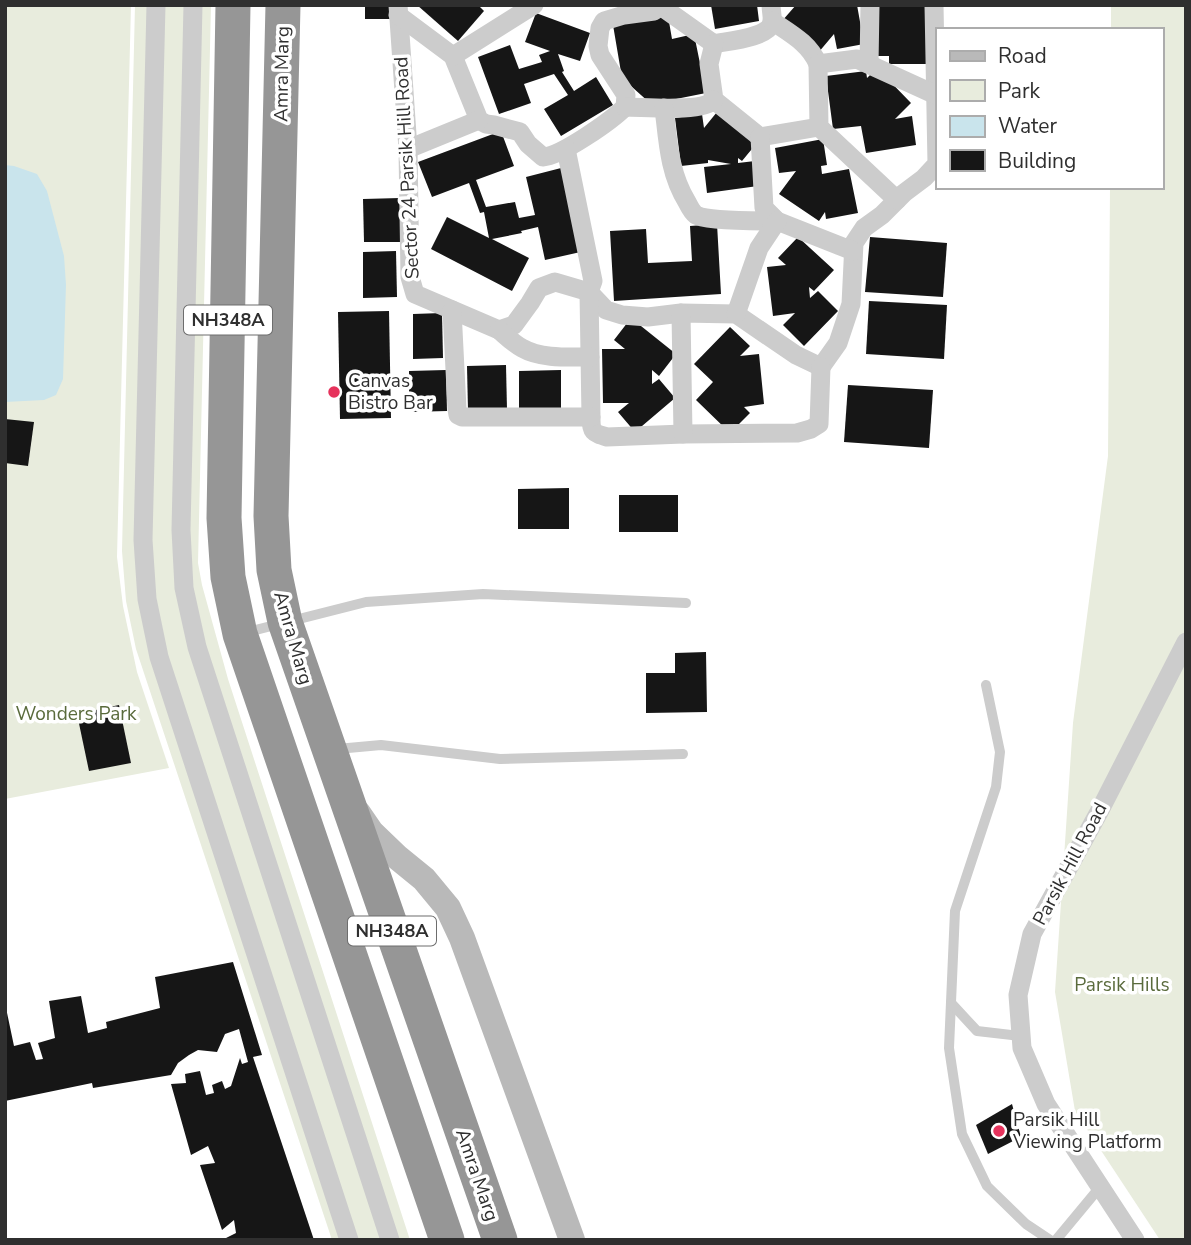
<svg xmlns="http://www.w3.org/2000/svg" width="1191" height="1245" font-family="'Nunito Sans',sans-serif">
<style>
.green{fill:#e8ecdd}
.water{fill:#c9e4ec}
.building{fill:#161616}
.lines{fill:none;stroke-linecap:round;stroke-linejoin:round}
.lane{stroke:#ccc;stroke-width:10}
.street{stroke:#ccc;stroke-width:19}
.secondary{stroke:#b9b9b9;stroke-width:26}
.highway{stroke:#969696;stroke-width:35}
.poi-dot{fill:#e6325c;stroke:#fff;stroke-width:2.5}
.labels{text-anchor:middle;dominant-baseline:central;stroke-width:7;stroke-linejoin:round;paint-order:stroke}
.shield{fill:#fff;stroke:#6d6d6d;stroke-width:2}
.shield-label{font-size:18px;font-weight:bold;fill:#2f2f2f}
.street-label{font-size:19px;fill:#2f2f2f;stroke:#fff}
.poi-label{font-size:19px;fill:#2f2f2f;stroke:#fff;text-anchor:start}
.park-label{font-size:19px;fill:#5a6b3c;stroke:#fff}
</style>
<rect width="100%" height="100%" fill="#fff"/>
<!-- green -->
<g class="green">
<polygon points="5,5 131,5 117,557 123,606 137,672 169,768 5,799"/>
<polygon points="135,5 211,5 198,563 202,585 228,679 410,1240 332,1240 136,649 126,601 122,551"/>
<polygon points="1111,5 1186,5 1186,1240 1160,1240 1075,1111 1055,992 1073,723 1108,456 1110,187 1161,187 1161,30 1111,30"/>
</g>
<!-- water -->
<polygon class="water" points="5,165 14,166 37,174 47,191 64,256 66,285 63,379 56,395 44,400 5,402"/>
<!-- building -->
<g class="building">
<rect x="365" y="5" width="30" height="14"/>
<polygon points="417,5 478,5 484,11 458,41"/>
<polygon points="711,5 757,5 759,21 715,29"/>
<polygon points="796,5 857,5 864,44 837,49 834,34 818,53 782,21"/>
<polygon points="872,5 931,5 931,64 889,64 889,56 871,56"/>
<polygon points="536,13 590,33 580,61 558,54 564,71 562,72 574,91 596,77 613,105 561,136 544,109 568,95 554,74 524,84 531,103 499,114 478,57 510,45 519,69 542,62 539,55 550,51 525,42"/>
<polygon points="668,16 672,39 694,34 706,93 651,104 622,78 613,25"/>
<polygon points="877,68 911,103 895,119 912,116 916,145 866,153 861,126 833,129 826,76 866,71 867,78"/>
<polygon points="717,112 756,144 742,161 738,158 738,163 755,161 758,186 707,193 704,167 731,164 708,160 708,163 681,166 675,118 702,114 704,128"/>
<polygon points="501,131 514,166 476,180 486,207 515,202 519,218 535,215 526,177 565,167 585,251 545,260 538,227 521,231 522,233 492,239 529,258 512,291 431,249 447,217 489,238 484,212 480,213 469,183 432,197 418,162"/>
<polygon points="823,139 827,165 821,166 822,174 849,169 858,213 826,219 825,212 819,221 779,194 796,171 779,173 775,148"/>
<polygon points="400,198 400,242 364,242 363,199"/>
<polygon points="717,224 721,294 614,301 610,231 646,229 648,263 692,261 690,226"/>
<polygon points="798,237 834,270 814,291 809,287 810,298 818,291 838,311 804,346 783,325 795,313 773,316 767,267 786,265 778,258"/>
<polygon points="870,237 947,243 943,297 865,292"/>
<polygon points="396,251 397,297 363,298 363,252"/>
<polygon points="869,301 947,305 944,359 866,354"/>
<polygon points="389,311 391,418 340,419 338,312"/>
<polygon points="442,313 443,358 413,359 413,314"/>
<polygon points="631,318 676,354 659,376 652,370 652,384 659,379 675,398 635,432 618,412 629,403 603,403 602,349 625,349 614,340"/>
<polygon points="730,327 750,346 740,356 759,354 764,404 744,407 750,413 730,433 696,400 713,382 694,364"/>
<polygon points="506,365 507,410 468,411 467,366"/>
<polygon points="446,370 447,411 409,412 409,371"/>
<polygon points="561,370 561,412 519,413 519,371"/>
<polygon points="848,385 933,390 929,448 844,442"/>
<polygon points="5,419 34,422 28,466 5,463"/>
<polygon points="569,488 569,529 518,529 518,489"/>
<rect x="619" y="495" width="59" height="37"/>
<polygon points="706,652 707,712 646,713 646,673 675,673 675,653"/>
<polygon points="119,705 131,763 89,771 77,714"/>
<polygon points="233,962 262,1055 253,1057 314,1240 222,1240 236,1233 234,1220 222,1230 200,1165 215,1163 208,1146 191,1155 171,1084 186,1083 185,1074 200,1071 206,1095 214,1093 212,1085 222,1081 225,1089 231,1086 240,1058 242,1064 248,1062 239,1029 225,1034 217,1052 198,1050 189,1055 178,1063 171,1075 93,1088 92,1083 5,1101 5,1008 6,1008 14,1046 30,1042 36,1060 43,1059 38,1043 55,1038 49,1001 81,996 88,1033 107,1028 106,1022 160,1008 155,977"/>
<polygon points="1012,1104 1021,1137 988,1154 976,1125"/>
</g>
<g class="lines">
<!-- lane -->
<g class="lane">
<polyline points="244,633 366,602 483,594 686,603"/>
<polyline points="986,685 1000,752 996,787 955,911 949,1048 962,1134 987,1186 1026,1224 1050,1240"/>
<polyline points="337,749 381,745 500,759 683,754"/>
<polyline points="951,1003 977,1031 1021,1036"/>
<polyline points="1056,1240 1100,1187"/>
</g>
<!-- street -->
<g class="street">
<polyline points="156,5 143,540 147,599 159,657 349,1240"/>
<polyline points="193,5 181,530 184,588 197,647 390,1240"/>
<polyline points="398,5 408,149 410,277 415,294 499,330 514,325 530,303 539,288 555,282 589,292 606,310 622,315 648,317 681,313 736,314 796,355 821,367 838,343 851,304 854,243 864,228 882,215 904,193 924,178 937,164 934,5"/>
<path d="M662,7L714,44C728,41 767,38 772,23C773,18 771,10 771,5"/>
<path d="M398,15L453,56L479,120L486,124L494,125L520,132L528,144L543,157C561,156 611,121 625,107L626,95L600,55L598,46L600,28L604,21L624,15L654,11L662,5"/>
<path d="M772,21C791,34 809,43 818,64"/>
<polyline points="714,44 709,64 714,100 760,137 819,127"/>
<polyline points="453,56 534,5"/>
<polyline points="869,64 870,5"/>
<path d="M625,107C645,107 702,113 714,100"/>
<path d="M664,108C668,141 669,173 687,202C689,206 693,213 696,215C706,221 762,221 777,221"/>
<polyline points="760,137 764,208 777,221 853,251"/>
<polyline points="408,149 479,120"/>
<path d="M566,149L593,281L589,292L591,417C591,432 593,433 607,437L683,434L797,433L811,429L819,424L821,367"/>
<polyline points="897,200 819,127 818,64 857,59 936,95"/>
<polyline points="452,310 457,409 458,415 462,417 591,417"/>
<polyline points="681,313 683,434"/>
<polyline points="736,314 759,248 777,221"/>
<path d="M499,330C506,336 514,344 522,348C541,359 569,357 590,357"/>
<polyline points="1135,1240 1046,1104 1022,1048 1018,995 1032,934 1099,812 1186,642"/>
</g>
<!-- secondary -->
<polyline class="secondary" points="358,813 371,832 397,857 424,879 448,908 462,938 572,1240"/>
<!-- highway -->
<g class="highway">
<polyline points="233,5 224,518 228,577 240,634 447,1240"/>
<polyline points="283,5 271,516 274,570 285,622 500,1240"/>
</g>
</g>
<!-- markers -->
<g class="poi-dot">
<circle cx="334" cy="392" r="7"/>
<circle cx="999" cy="1131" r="7"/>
</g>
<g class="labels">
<!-- shield labels -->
<g class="shield">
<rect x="184" y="305.5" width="88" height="29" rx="5"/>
<rect x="348" y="916.5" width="88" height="29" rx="5"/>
</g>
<g class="shield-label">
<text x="228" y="320">NH348A</text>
<text x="392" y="931">NH348A</text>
</g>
<!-- street labels -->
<g class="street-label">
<text transform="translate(282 74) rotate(-89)">Amra Marg</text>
<text transform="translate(407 168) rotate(-93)">Sector 24 Parsik Hill Road</text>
<text transform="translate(293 638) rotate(74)">Amra Marg</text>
<text transform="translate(1070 864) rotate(-62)">Parsik Hill Road</text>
<text transform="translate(477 1175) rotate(71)">Amra Marg</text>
</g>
<!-- poi labels -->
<g class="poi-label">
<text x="348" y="381">Canvas<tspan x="348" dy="22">Bistro Bar</tspan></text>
<text x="1013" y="1120">Parsik Hill<tspan x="1013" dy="22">Viewing Platform</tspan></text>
</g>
<!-- park labels -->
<g class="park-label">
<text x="76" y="714">Wonders Park</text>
<text x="1122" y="985">Parsik Hills</text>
</g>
</g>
<!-- border -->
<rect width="1191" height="1245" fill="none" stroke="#2f2f2f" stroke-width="14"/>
<!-- legend -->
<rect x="936" y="28" width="228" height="161" fill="#ffffff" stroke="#acacac" stroke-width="2"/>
<rect x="950" y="51" width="35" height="10" fill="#b9b9b9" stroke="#acacac" stroke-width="2"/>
<text x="998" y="63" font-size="21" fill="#2f2f2f">Road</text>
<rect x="950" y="80" width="35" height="21" fill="#e8ecdd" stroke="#acacac" stroke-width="2"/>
<text x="998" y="98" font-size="21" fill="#2f2f2f">Park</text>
<rect x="950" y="116" width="35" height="21" fill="#c9e4ec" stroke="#acacac" stroke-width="2"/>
<text x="998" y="133" font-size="21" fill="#2f2f2f">Water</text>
<rect x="950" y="150" width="35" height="21" fill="#161616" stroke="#acacac" stroke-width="2"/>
<text x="998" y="168" font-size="21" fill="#2f2f2f">Building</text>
</svg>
